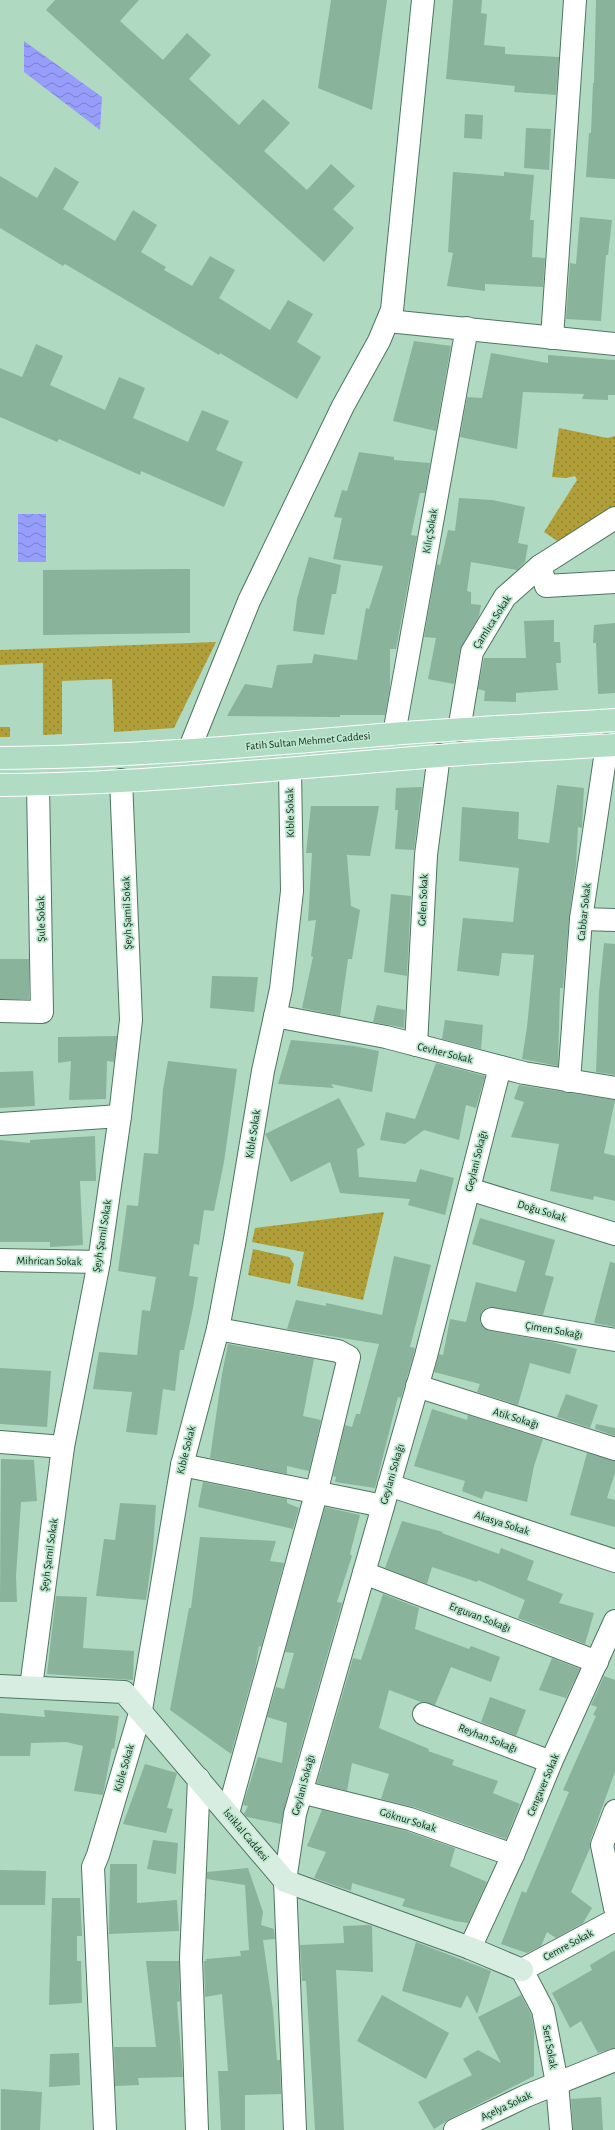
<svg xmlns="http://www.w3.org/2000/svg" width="615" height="2130" font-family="'Alegreya Sans',sans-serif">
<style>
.grass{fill:url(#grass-dots)}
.water{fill:url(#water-waves)}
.building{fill:#89b39b}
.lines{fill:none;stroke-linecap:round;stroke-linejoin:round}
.street-casing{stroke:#4e765f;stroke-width:24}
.secondary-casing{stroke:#4e765f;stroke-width:24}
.primary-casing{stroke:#fff;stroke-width:24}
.street{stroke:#fff;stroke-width:22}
.secondary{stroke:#d8ede1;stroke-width:22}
.primary{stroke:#b0dcc4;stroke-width:22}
.labels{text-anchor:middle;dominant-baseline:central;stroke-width:3.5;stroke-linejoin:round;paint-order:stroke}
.street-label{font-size:11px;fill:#15261d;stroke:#bbe7cd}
</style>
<defs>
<pattern id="grass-dots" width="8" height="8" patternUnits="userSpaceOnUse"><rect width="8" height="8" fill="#b09e38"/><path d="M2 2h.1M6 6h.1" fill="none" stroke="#8e812f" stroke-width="1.8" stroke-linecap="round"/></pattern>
<pattern id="water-waves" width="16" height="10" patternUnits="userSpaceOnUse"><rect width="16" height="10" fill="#969dfa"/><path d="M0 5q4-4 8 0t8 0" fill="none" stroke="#7980ca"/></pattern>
</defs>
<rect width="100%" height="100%" fill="#afdac1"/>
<!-- grass -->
<g class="grass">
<polygon points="559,428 607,438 615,436 615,508 562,544 544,532 577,480 575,476 566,478 552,477"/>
<polygon points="216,642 174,728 114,732 112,679 62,681 62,734 43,735 43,663 0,665 0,650"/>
<rect x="0" y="727" width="10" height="10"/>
<polygon points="384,1212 363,1300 297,1286 304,1252 252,1242 255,1228"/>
<polygon points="253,1249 289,1257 294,1264 290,1284 248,1275"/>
</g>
<!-- water -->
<g class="water">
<polygon points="24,41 102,97 100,130 24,72"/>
<rect x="18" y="514" width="28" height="48"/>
</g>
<!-- building -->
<g class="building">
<polygon points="55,0 139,0 120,21 163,60 187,33 211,55 189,79 239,125 263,99 290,123 264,151 307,190 331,164 355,186 333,209 354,228 324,262 46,10"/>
<polygon points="331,0 387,0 372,110 318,88"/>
<polygon points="453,0 482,0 481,13 487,14 484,45 505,47 505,54 559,57 556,95 514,92 515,86 446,79"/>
<polygon points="596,0 615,0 615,179 586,177 589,133 591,133 593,83 594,83"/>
<polygon points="465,114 483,115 482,139 464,138"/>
<polygon points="526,128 551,129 549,170 524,168"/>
<polygon points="55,167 79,182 63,209 115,241 133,210 157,225 141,252 166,267 164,270 192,286 210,256 235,270 219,298 270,330 288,300 313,314 297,342 321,357 297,399 220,353 219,355 65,264 63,266 0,228 0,176 37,198"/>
<polygon points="453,172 504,176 504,172 534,175 530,220 534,220 532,257 545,258 543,287 485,284 485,291 447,286 453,253 448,252"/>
<polygon points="580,217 612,220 608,255 606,255 601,321 566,319 570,263 576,264"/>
<polygon points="414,341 451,346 436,431 393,421"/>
<polygon points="36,344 63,356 50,385 105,410 119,377 145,388 133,418 188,442 202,410 229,421 216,450 243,462 224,507 141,471 140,475 59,439 57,442 0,417 0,368 22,377"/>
<polygon points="491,353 548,363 548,355 615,360 615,395 608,395 608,400 582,399 584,394 523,392 517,449 460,437 467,397 482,398"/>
<polygon points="359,452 394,457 394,460 430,463 425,493 420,493 411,535 417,536 396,649 390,649 390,687 385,715 340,715 340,717 227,716 245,684 272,688 277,665 312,663 314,654 357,660 366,608 369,609 383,566 333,559 342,518 334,517 342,490 347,491"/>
<polygon points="459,498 492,500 525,507 518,543 528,545 525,562 517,570 471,562 467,591 471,592 471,604 481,605 479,616 460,650 454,684 428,679 436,638 424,637 437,564 440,565 448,530 455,531"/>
<polygon points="309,557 341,565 336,594 332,594 324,635 293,631 297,599"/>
<polygon points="190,569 190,633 43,635 43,570"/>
<polygon points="554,620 554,642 560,642 561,663 556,663 558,690 516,693 516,702 484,701 485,691 478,689 484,658 526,658 524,621"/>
<polygon points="615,623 615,693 598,694 596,643 593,643 594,625"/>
<polygon points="557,785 584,788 582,828 578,827 576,865 569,918 563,988 560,988 558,1066 522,1059 527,1027 534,955 502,953 499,976 457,971 463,918 513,922 519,868 459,861 462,807 519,812 518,839 549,843"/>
<polygon points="422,787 414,850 395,849 398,810 395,810 396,788"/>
<polygon points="311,806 379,806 370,856 347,855 351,906 360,910 352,959 348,959 340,1016 302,1008 313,957 311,956 316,920 308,921 312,853 306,853"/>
<polygon points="391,894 411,896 407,976 384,972"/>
<polygon points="604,943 615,944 615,1075 596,1072 599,993"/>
<rect x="0" y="959" width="29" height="40"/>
<polygon points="212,976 258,977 254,1012 210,1008"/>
<polygon points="377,1005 405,1010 404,1028 373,1022"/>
<polygon points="445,1020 483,1025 481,1049 442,1039"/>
<polygon points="117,1036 114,1062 107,1061 106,1099 69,1100 71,1061 58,1063 58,1037"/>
<polygon points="291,1040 354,1046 379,1051 372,1092 331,1084 334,1088 278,1084"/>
<polygon points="168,1061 237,1069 224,1162 214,1211 204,1210 199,1245 194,1244 189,1276 198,1277 193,1308 184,1350 180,1350 175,1391 163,1389 157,1435 126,1432 132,1392 93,1389 99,1352 137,1355 142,1310 150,1311 156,1277 118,1271 127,1205 138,1206 144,1153 158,1154 163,1089"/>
<polygon points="436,1063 485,1076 476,1108 466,1105 459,1140 424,1130 405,1144 380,1140 386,1112 415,1119"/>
<polygon points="33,1071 35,1106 0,1108 0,1072"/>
<polygon points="519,1085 615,1100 604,1153 615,1156 615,1201 594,1196 593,1200 550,1191 559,1144 511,1137 524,1102 514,1099"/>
<polygon points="339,1098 365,1145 357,1149 359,1177 416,1182 420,1169 454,1178 445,1215 408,1205 410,1199 340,1193 330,1162 291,1182 265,1134"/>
<polygon points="95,1136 96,1181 80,1181 83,1245 50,1247 50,1242 0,1242 0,1140 30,1143 30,1140"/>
<polygon points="480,1218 555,1240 545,1275 554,1277 543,1315 488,1307 483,1311 480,1317 480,1323 484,1328 490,1331 552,1342 577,1349 570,1374 530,1363 518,1405 477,1392 480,1384 434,1372 439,1354 443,1355 450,1319 466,1322 476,1282 516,1292 525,1261 472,1244"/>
<polygon points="394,1256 431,1265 410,1347 415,1348 414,1353 401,1398 398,1397 375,1488 335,1482 336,1477 333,1476 345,1425 352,1427 356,1414 360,1414 379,1344 287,1329 296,1300 326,1306 326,1303 382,1315"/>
<polygon points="610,1262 615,1263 615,1327 594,1323"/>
<polygon points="228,1344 314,1359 303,1416 321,1420 309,1471 287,1466 287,1474 210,1458 222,1374"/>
<polygon points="0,1368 51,1371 47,1427 0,1424"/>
<polygon points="566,1394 598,1405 590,1428 557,1417"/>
<polygon points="432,1409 467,1420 468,1415 543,1439 534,1466 527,1502 485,1491 482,1499 462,1491 465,1481 414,1466"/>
<polygon points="596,1424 615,1428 615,1436 595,1429"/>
<polygon points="587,1453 615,1461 615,1473 607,1498 615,1500 615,1527 570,1515"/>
<polygon points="1,1459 34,1460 37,1501 21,1502 16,1576 17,1602 0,1602"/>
<polygon points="203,1482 287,1499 287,1503 299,1508 293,1529 198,1507"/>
<polygon points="120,1503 156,1505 153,1550 146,1600 96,1596 104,1539 115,1540"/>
<polygon points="325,1507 360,1515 350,1554 352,1556 337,1602 342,1603 289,1789 281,1824 247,1817 244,1814 248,1806 243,1805 258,1757 282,1763 287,1723 267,1717 276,1687 284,1689 294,1653 285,1652"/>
<polygon points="402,1521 443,1532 442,1533 499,1554 501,1548 534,1561 527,1580 563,1594 559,1603 594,1613 585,1644 518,1618 525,1600 478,1580 477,1582 432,1567 427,1584 385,1568"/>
<polygon points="200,1537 276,1541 270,1561 284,1563 261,1647 259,1646 255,1668 231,1754 170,1710 189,1608 191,1608"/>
<polygon points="383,1594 419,1608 415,1629 469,1649 471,1646 500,1657 491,1682 451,1667 435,1705 421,1702 389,1690 379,1728 429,1749 428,1751 454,1760 452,1765 498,1781 493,1793 520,1804 506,1839 414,1807 381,1799 389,1774 352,1763 347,1791 317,1783 353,1658 361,1660"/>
<polygon points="56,1596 87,1597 83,1648 134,1651 133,1680 47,1674"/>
<polygon points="552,1658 580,1669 566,1698 539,1690"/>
<polygon points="604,1676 615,1680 615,1772 590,1841 590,1848 571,1892 592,1908 583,1923 556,1938 547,1932 541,1946 527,1953 501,1944 522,1891 526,1893 569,1792 563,1790 596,1716 593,1715 597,1707 591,1705"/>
<polygon points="490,1697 526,1710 516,1736 481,1722"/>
<polygon points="44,1710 119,1716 114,1749 112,1748 103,1795 74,1791 83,1746 66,1742 31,1743 30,1756 0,1756 0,1713 45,1717"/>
<polygon points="145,1764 177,1773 167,1808 173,1809 166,1833 123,1824"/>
<polygon points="322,1810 406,1831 455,1848 450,1866 487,1882 468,1923 455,1921 402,1906 405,1899 352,1883 351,1891 314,1878 326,1852 307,1846"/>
<polygon points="153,1840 178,1843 176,1874 147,1869"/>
<polygon points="110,1864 137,1864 137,1903 177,1900 179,1931 109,1934"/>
<polygon points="248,1868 263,1912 261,1925 274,1929 275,1939 263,1940 273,2010 277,2060 280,2060 281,2094 245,2095 245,2130 221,2130 218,2071 228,2071 222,1994 205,1997 204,1961 206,1961 206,1959 241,1956 240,1951 249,1950 245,1885 207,1879 207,1872"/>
<polygon points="0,1870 46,1871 45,1905 0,1905"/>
<polygon points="52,1898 80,1898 82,1936 77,1936 77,1961 81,1961 82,2003 49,2005"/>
<polygon points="369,1925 372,1926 373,1972 336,1970 344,2130 315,2130 306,1981 302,1981 300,1945 344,1943 343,1926"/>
<polygon points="416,1942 491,1971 477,2014 467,1995 461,2008 402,1991"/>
<polygon points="615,1950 615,2048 598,2053 581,2021 570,2028 552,1993 592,1970 590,1965"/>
<polygon points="146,1961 179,1961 180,2001 177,2002 183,2077 138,2078 139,2085 115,2086 114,2047 156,2047"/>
<polygon points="382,1995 449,2033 426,2079 357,2041"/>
<polygon points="521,1995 531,2014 534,2030 534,2076 450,2119 434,2129 418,2102 472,2075 463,2059 478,2050 501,2063 478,2017"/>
<polygon points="79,2053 80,2085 49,2087 50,2054"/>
<polygon points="1,2089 42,2092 40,2130 1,2130"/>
<polygon points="601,2097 603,2130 573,2130 571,2099"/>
</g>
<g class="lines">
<!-- street casing -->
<g class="street-casing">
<g id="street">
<polyline points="388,321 615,344"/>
<polyline points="552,338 575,0"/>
<polyline points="540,566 546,586 615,582"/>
<polyline points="459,730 472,652 505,597 540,566 615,518"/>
<polyline points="394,734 467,328"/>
<polyline points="189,750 249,601 343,406 379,341 392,310 423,0"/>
<polyline points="581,919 615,920"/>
<polyline points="0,1011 42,1012 38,785"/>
<polyline points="275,1016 386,1037 524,1073 615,1088"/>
<polyline points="416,1045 426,855 439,755"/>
<polyline points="569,1081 581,919 607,745"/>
<polyline points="0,1124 120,1116"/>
<polyline points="469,1189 615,1234"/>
<polyline points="0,1260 99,1262"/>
<polyline points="492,1319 615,1340"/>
<polyline points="218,1329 338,1351 349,1357 316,1494 228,1813"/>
<polyline points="417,1386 615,1449"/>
<polyline points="0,1442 63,1447"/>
<polyline points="182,1465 383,1506"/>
<polyline points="389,1485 615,1561"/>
<polyline points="364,1573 597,1662"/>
<polyline points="31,1687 63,1447 99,1262 120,1116 131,1020 121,780"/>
<polyline points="424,1714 551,1762"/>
<polyline points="301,1792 410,1819 513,1855"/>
<polyline points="615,1811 602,1845 615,1908"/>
<polyline points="470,1948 513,1855 551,1762 615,1621"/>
<polyline points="105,2130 93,1867 98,1855 141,1710 182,1465 218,1329 235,1239 263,1071 281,989 292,891 290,770"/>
<polyline points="197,2130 191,1958 199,1779"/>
<polyline points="295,2130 285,1881 295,1814 426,1356 500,1067"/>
<polyline points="455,2130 526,2096 615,2060"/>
<polyline points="561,2130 557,2083 543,2010 522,1970 615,1920"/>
</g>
</g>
<!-- secondary casing -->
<g class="secondary-casing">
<polyline id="secondary" points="0,1686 124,1692 285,1881 470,1948 522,1970"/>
</g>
<!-- primary casing -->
<g class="primary-casing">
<g id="primary">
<path d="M0,758C131,757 262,745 392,734C466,728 541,725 615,720"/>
<path d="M0,785C147,784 293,767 439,756C497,751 556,749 615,745"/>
</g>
</g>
<!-- street -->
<use href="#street" class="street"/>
<!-- secondary -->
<use href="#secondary" class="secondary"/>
<!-- primary -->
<use href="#primary" class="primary"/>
</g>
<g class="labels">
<!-- street labels -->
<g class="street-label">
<text transform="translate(430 531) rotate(-80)">Kılıç Sokak</text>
<text transform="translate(492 622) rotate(-57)">Çamlıca Sokak</text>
<text transform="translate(308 741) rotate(-5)">Fatih Sultan Mehmet Caddesi</text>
<text transform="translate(290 813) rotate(-91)">Kıble Sokak</text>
<text transform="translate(423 900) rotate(-87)">Gelen Sokak</text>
<text transform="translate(584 912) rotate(-84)">Cabbar Sokak</text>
<text transform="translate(127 913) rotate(-92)">Şeyh Şamil Sokak</text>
<text transform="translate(41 919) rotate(-91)">Şule Sokak</text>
<text transform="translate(445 1053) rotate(14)">Cevher Sokak</text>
<text transform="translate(253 1134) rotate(-81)">Kıble Sokak</text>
<text transform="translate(476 1161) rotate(-76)">Geylani Sokağı</text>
<text transform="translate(542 1211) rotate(17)">Doğu Sokak</text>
<text transform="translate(102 1236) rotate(-81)">Şeyh Şamil Sokak</text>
<text transform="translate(49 1261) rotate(1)">Mihrican Sokak</text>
<text transform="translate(554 1330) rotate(10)">Çimen Sokağı</text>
<text transform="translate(516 1418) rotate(17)">Atik Sokağı</text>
<text transform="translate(186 1450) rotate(-76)">Kıble Sokak</text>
<text transform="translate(392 1474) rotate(-74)">Geylani Sokağı</text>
<text transform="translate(502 1523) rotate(18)">Akasya Sokak</text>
<text transform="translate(49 1555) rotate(-82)">Şeyh Şamil Sokak</text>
<text transform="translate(480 1617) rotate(21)">Erguvan Sokağı</text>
<text transform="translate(488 1738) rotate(21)">Reyhan Sokağı</text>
<text transform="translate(124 1768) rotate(-74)">Kıble Sokak</text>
<text transform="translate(303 1785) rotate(-75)">Geylani Sokağı</text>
<text transform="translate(543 1785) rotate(-67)">Cengaver Sokak</text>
<text transform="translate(408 1820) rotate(17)">Göknur Sokak</text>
<text transform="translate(246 1835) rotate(50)">İstiklal Caddesi</text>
<text transform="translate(568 1945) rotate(-28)">Cemre Sokak</text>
<text transform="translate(550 2047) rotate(80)">Sert Sokak</text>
<text transform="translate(506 2106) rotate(-25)">Açelya Sokak</text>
</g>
</g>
</svg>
